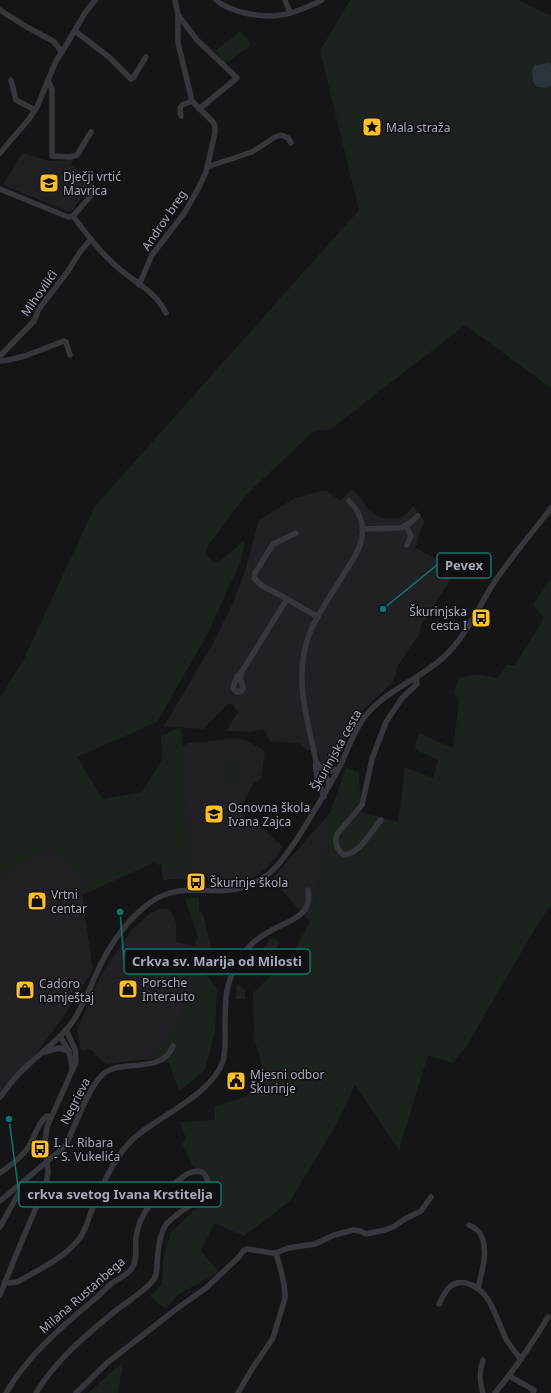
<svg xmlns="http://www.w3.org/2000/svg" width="551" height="1393" font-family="'Noto Sans',sans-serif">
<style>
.built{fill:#212125}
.green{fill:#1b231c}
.water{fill:#2a343d}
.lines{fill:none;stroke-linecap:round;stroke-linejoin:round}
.minor{stroke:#36373d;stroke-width:5.5}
.labels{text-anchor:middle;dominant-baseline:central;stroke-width:3;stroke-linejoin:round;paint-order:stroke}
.poi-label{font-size:12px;fill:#a6abb9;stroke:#101013;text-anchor:start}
.street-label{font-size:12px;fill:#a6abb9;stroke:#101013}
.leader{fill:none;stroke:#0f766e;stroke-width:1.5}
.callout-dot{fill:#0f766e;stroke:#101013;stroke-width:1.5}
.callout{fill:#101013;stroke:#0f766e;stroke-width:1.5}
.callout-label{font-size:13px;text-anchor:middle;font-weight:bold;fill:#a6abb9}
</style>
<rect width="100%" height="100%" fill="#151518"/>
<!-- built -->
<g class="built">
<polygon points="22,153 49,161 73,160 71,165 95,182 75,206 76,208 69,212 3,185"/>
<polygon points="351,489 359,496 367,508 382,518 397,518 404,516 413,506 425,522 419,534 416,548 457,570 421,625 419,635 398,665 393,682 362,711 352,726 335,767 333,769 326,767 323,765 319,757 317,750 307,750 298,743 270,741 264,729 251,732 227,731 232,721 238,712 232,704 228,704 203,729 164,726 212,645 232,605 245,571 259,520 295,498 325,490 341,501"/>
<polygon points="233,739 246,740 265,751 261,779 253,784 240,809 247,819 262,828 283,847 274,860 264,870 253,878 250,877 243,880 226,883 216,883 208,881 208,877 197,876 197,880 170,879 163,881 161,868 164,861 180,748 188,743"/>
<polygon points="330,813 326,853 310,922 272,879"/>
<polygon points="48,847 82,875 82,895 93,970 63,1017 38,1051 0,1092 0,876"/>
<polygon points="159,909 167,909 172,914 176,923 176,942 194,946 195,981 180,1019 152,1059 106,1064 90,1049 81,1051 77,1030 101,975 132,929 148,915"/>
</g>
<!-- green -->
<g class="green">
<polygon points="350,0 519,0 526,4 551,16 551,388 465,325 331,429 314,431 246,495 208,546 205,554 216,564 245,540 241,561 208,633 157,722 77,757 103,799 142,792 162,760 161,736 181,727 192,875 153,863 82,895 82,875 48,847 0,876 0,697 23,661 95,506 359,210 320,51"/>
<polygon points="241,31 251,45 225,64 215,51"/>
<polygon points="551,579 551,906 540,920 466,1047 453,1063 428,1055 399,1150 355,1085 336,1125 290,1201 244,1236 215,1223 201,1251 219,1272 179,1294 166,1309 150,1296 162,1284 164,1253 171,1233 192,1212 223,1189 192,1166 182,1144 186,1139 180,1122 215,1120 214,1107 247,1096 264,1072 254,1038 253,993 268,978 288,963 310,922 326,853 330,813 346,767 359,773 361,812 398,822 405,767 433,778 438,760 418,751 415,746 419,733 453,748 459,702 454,692 459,678 477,674 497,678 507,665 515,665 544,618 533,605 546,584"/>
<polygon points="238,759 240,783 227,784 225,760"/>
<polygon points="199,897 199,910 203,914 211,947 203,970 217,989 215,1031 205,1070 179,1091 169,1063 152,1059 180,1018 195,981 194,946 198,937 185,899"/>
<polygon points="273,938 280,942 271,955 263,950 270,939"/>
<polygon points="237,984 245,990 245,999 235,999"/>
<polygon points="123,1362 118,1393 88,1393"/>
</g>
<!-- water -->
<polygon class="water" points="549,63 551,65 551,85 547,88 537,87 533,82 532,70 535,65"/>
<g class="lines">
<!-- minor -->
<g class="minor">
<path d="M216,0C231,13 262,18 281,15C290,14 314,5 322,0"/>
<polyline points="285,0 290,13"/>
<polyline points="0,10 25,26 53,41 62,52"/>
<polyline points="178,15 197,40 237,78 199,109"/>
<polyline points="75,31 109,57 131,79 133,78 146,57"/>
<polyline points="11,80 16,100 35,110"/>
<polyline points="48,81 52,89 52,156 70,157 77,155 91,132"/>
<polyline points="181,116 180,108 182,105 192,101"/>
<polyline points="0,153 29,119 37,107 56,61 65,47 85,13 95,0"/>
<polyline points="207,167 252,152 275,137 281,135 288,138 291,143"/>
<path d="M0,189L68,217L73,216C86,234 99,251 115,265C134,283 154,289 166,313"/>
<polyline points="73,216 96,190"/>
<polyline points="139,285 152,255 185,212 199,187 206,172 215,133 215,126 213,122 192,101 178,43 178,14 175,0"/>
<polyline points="0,356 34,321 39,309 68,271 80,252 91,239"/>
<polyline points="0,361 8,360 25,356 64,341 66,342 70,355"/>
<polyline points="406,525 411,536 407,545"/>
<polyline points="362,529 401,528 410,523 418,516"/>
<polyline points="296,533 273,544 255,573 254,578 261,585 287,599 318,617"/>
<polyline points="241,673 241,681 243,688 241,691 237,692 234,689 233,687 237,677 241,673 287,599"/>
<polyline points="316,761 323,771 330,785"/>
<polyline points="323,771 331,771 338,769"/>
<path d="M324,797C320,786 314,773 316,761C309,726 297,689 304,653C309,623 330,598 345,572C352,561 360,550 362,537C364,523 359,510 349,501"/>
<path d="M381,820C371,831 361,853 344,855C337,851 334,841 337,834L362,805L372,759L386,722L402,698L417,684L416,677"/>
<path d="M60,1036C66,1046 72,1055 72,1068"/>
<polyline points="45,1052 59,1048 69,1051"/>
<path d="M0,1097C8,1087 15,1076 25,1068C39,1054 59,1040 71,1024C84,1006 91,984 101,964C112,941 130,917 151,902C177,884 200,893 229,890C245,889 262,881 274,869C283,860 290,849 297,839C312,815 327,791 340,766C348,749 355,728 367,714C389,688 425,677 448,653C466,634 477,611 490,589C508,560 531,535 551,508"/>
<path d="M0,1173C9,1166 20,1159 27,1149C35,1139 36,1124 47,1116L51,1117"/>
<path d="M0,1201L63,1148L67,1143C75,1125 89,1087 102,1075C121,1057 161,1076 173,1046"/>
<path d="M469,1225C471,1226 475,1228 477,1230C491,1243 482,1272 478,1288"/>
<polyline points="0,1227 25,1182"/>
<polyline points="276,1253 288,1248 315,1244 334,1235 353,1230 360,1231 366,1234 385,1230 393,1227 405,1219 421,1211 431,1197"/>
<path d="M5,1281L10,1283L17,1282C38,1270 63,1259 79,1239C87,1229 89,1216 94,1204C104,1182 115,1156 133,1139C158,1116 212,1095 223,1061C226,1050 225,1038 225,1028C225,998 225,981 242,956C249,944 262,935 274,929C291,920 313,915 308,890"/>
<polyline points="0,1295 16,1255 46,1184 48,1172 45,1141 47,1127 76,1062 75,1049 66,1030"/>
<path d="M439,1304C445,1292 450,1280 466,1283C491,1289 496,1319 506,1339C510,1346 516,1353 521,1359"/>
<path d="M483,1360C479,1372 479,1381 483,1393"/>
<polyline points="509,1376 534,1390 533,1393"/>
<path d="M6,1393C30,1352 62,1327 97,1297C102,1293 106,1288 111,1284C118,1278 127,1276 132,1268C138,1260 135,1247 136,1238C140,1205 163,1192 187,1174C192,1172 197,1170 202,1172C205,1174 207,1178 208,1182C212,1196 188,1206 179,1213C175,1216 171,1220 167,1223C159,1234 158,1251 157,1264C157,1269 157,1275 154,1279C147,1290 125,1303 114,1312C86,1335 55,1361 36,1393"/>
<path d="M76,1393L107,1363L175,1310L206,1288L238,1258L243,1251L247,1249L273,1253H276C280,1268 286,1284 285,1298L273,1338L252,1369L238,1393"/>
<path d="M495,1393C515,1369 532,1344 548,1317"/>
</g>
</g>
<!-- icons -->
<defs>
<g id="sight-square" transform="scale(1)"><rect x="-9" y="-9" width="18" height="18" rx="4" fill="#ffbf26" stroke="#101013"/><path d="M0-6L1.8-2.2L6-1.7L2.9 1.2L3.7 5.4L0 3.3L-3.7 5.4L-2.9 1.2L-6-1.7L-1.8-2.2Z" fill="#111"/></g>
<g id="school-square" transform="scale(1)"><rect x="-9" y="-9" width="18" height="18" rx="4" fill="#ffbf26" stroke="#101013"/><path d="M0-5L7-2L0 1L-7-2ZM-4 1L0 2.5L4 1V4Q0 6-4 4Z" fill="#111"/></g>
<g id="bus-square" transform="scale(1)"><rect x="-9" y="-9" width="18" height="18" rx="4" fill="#ffbf26" stroke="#101013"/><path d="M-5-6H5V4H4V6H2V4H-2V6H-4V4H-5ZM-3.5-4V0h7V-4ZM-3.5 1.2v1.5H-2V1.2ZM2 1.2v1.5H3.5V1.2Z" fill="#111"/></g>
<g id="shop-square" transform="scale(1)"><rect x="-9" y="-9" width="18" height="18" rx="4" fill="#ffbf26" stroke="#101013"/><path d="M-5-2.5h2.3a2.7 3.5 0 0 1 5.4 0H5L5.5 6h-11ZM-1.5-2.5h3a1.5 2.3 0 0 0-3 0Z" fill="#111"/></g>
<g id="civic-square" transform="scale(1)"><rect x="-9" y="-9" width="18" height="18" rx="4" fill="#ffbf26" stroke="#101013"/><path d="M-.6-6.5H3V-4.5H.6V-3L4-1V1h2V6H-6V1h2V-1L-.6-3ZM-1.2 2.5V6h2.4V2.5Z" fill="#111"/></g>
</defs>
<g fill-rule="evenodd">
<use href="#sight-square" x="372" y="127"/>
<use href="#school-square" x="49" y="183"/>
<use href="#bus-square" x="481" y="618"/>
<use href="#school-square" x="214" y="814"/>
<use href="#bus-square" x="196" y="882"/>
<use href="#shop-square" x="37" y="901"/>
<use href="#shop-square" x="128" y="989"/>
<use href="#shop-square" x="25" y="990"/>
<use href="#civic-square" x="236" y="1081"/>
<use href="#bus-square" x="40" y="1149"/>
</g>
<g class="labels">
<!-- poi labels -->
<g class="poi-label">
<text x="386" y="127">Mala straža</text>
<text x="63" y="176">Dječji vrtić<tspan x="63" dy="14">Mavrica</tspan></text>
<text x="467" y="611" text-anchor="end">Škurinjska<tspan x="467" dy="14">cesta I</tspan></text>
<text x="228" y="807">Osnovna škola<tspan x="228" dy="14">Ivana Zajca</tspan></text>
<text x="210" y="882">Škurinje škola</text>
<text x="51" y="894">Vrtni<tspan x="51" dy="14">centar</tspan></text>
<text x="142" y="982">Porsche<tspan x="142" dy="14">Interauto</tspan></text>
<text x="39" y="983">Cadoro<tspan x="39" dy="14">namještaj</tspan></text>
<text x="250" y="1074">Mjesni odbor<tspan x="250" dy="14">Škurinje</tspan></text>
<text x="54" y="1142">I. L. Ribara<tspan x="54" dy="14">- S. Vukelića</tspan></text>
</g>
<!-- street labels -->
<g class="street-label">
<text transform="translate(164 220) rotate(-56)">Androv breg</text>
<text transform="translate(39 293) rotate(-55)">Mihovilići</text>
<text transform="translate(336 750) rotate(-61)">Škurinjska cesta</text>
<text transform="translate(75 1101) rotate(-63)">Negrieva</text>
<text transform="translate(82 1295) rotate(-41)">Milana Rustanbega</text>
</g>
</g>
<!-- callouts -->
<path class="leader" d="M383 609L437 565M120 912L124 961M9 1119L19 1194"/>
<g class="callout-dot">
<circle cx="383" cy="609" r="4"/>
<circle cx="120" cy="912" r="4"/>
<circle cx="9" cy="1119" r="4"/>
</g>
<g class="callout">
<rect x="437" y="553" width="54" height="25" rx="4"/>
<rect x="124" y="949" width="186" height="25" rx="4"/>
<rect x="19" y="1182" width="202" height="25" rx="4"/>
</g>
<g class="callout-label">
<text x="464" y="570">Pevex</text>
<text x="217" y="966">Crkva sv. Marija od Milosti</text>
<text x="120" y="1199">crkva svetog Ivana Krstitelja</text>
</g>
</svg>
